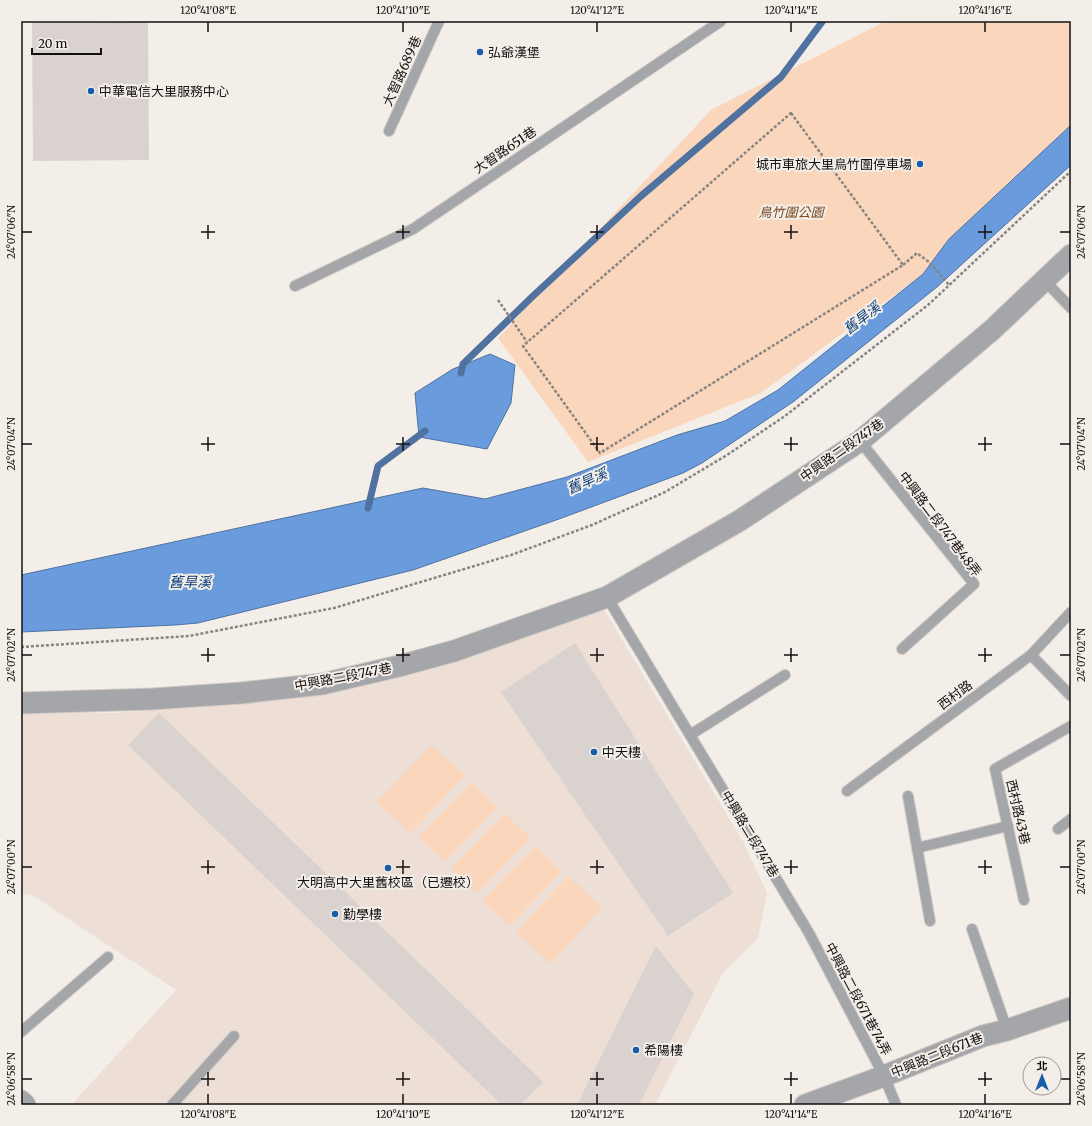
<svg xmlns="http://www.w3.org/2000/svg" width="1092" height="1126" font-family="Merriweather,'Noto Sans TC',serif">
<style>
.built{fill:#eddfd6}
.green{fill:#fad7bc}
.water{fill:#699bdd;stroke:#4f72a0}
.lines{fill:none;stroke-linecap:round;stroke-linejoin:round}
.stream{stroke:#4f72a0;stroke-width:7}
.building{fill:#d9d2ce}
.lane-casing{stroke:#d0cbc6;stroke-width:12}
.street-casing{stroke:#d0cbc6;stroke-width:23}
.path{stroke:#888481;stroke-width:2.5;stroke-dasharray:3 2;stroke-linecap:butt}
.lane{stroke:#a5a6a9;stroke-width:10}
.street{stroke:#a5a6a9;stroke-width:21}
.ticks{fill:none;stroke:#131110;stroke-width:1.5}
.poi-dot{fill:#185cac;stroke:#f4eee9;stroke-width:1.5}
.labels{text-anchor:middle;dominant-baseline:central;stroke-width:4;stroke-linejoin:round;paint-order:stroke}
.poi-label{font-size:13px;fill:#131110;stroke:#f4eee9;text-anchor:start}
.street-label{font-size:13px;fill:#131110;stroke:#f4eee9}
.park-label{font-size:13px;font-style:italic;fill:#78481f;stroke:#f4eee9}
.water-label{font-size:14px;font-style:italic;fill:#0a3e79;stroke:#f4eee9}
.neatline{fill:none;stroke:#131110;stroke-width:1.5}
.ticks-label{font-size:10px;text-anchor:middle;fill:#131110}
</style>
<rect width="100%" height="100%" fill="#f4eee9"/>
<!-- built -->
<polygon class="built" points="602,606 744,843 767,893 758,938 723,973 655,1105 71,1105 176,990 32,895 21,893 21,712 113,713 272,700"/>
<!-- green -->
<g class="green">
<polygon points="886,21 1071,21 1071,136 923,274 761,393 588,462 498,338 711,110"/>
<polygon points="431,745 465,775 411,833 377,802"/>
<polygon points="472,782 498,807 445,862 418,837"/>
<polygon points="505,813 531,838 477,893 451,868"/>
<polygon points="535,846 562,871 510,926 482,901"/>
<polygon points="568,876 602,907 551,964 516,932"/>
</g>
<!-- water -->
<g class="water">
<polygon points="1071,125 1071,165 937,287 793,402 702,463 683,473 559,519 413,570 198,623 175,625 21,632 21,575 423,488 485,499 567,477 677,435 725,421 778,390 923,274 949,239"/>
<polygon points="490,354 515,365 511,403 487,449 419,437 415,393 453,369"/>
</g>
<g class="lines">
<!-- stream -->
<g class="stream">
<polyline points="461,373 463,364 533,296 641,196 781,77 822,22"/>
<polyline points="368,508 378,466 425,431"/>
</g>
</g>
<!-- building -->
<g class="building">
<polygon points="148,22 149,160 33,161 32,23"/>
<polygon points="575,643 733,893 668,936 501,692"/>
<polygon points="159,713 543,1082 520,1105 502,1105 128,745"/>
<polygon points="656,946 694,994 639,1105 577,1105"/>
</g>
<g class="lines">
<!-- lane casing -->
<g class="lane-casing">
<g id="lane">
<polyline points="389,131 439,21"/>
<polyline points="1045,281 1071,308"/>
<polyline points="295,286 413,229 721,21"/>
<polyline points="860,441 974,584 902,649"/>
<polyline points="607,597 809,933 884,1076 896,1105"/>
<polyline points="1031,655 1071,696"/>
<polyline points="690,735 785,675"/>
<polyline points="847,791 1031,655 1071,612"/>
<polyline points="908,796 930,921"/>
<polyline points="1058,829 1071,819"/>
<polyline points="917,848 1008,826"/>
<polyline points="1024,900 995,769 1071,726"/>
<polyline points="972,929 1007,1030"/>
<polyline points="21,1032 108,957"/>
<polyline points="172,1105 234,1036"/>
</g>
</g>
<!-- street casing -->
<g class="street-casing">
<g id="street">
<polyline points="21,703 152,699 241,693 322,684 399,666 454,651 607,597 739,521 860,441 992,330 1071,255"/>
<polyline points="21,1101 25,1105"/>
<polyline points="805,1105 884,1076 983,1036 1007,1030 1071,1008"/>
</g>
</g>
<!-- path -->
<g class="path">
<polygon points="791,113 903,265 600,453 523,346"/>
<polyline points="903,265 917,253 929,262 949,285"/>
<polyline points="498,300 527,342"/>
<polyline points="21,647 189,636 334,608 511,555 592,525 665,492 727,455 785,416 928,305 1071,171"/>
</g>
<!-- lane -->
<use href="#lane" class="lane"/>
<!-- street -->
<use href="#street" class="street"/>
</g>
<!-- ticks -->
<path class="ticks" d="M208,22V32M403,22V32M597,22V32M791,22V32M985,22V32M208,225V239M403,225V239M597,225V239M791,225V239M985,225V239M22,232H32M201,232H215M396,232H410M590,232H604M784,232H798M978,232H992M1060,232H1070M208,437V451M403,437V451M597,437V451M791,437V451M985,437V451M22,444H32M201,444H215M396,444H410M590,444H604M784,444H798M978,444H992M1060,444H1070M208,648V662M403,648V662M597,648V662M791,648V662M985,648V662M22,655H32M201,655H215M396,655H410M590,655H604M784,655H798M978,655H992M1060,655H1070M208,860V874M403,860V874M597,860V874M791,860V874M985,860V874M22,867H32M201,867H215M396,867H410M590,867H604M784,867H798M978,867H992M1060,867H1070M208,1072V1086M403,1072V1086M597,1072V1086M791,1072V1086M985,1072V1086M22,1079H32M201,1079H215M396,1079H410M590,1079H604M784,1079H798M978,1079H992M1060,1079H1070M208,1094V1104M403,1094V1104M597,1094V1104M791,1094V1104M985,1094V1104"/>
<!-- markers -->
<g class="poi-dot">
<circle cx="480" cy="52" r="4"/>
<circle cx="91" cy="91" r="4"/>
<circle cx="920" cy="164" r="4"/>
<circle cx="594" cy="752" r="4"/>
<circle cx="388" cy="868" r="4"/>
<circle cx="335" cy="914" r="4"/>
<circle cx="636" cy="1050" r="4"/>
</g>
<g class="labels">
<!-- poi labels -->
<g class="poi-label">
<text x="488" y="52">弘爺漢堡</text>
<text x="99" y="91">中華電信大里服務中心</text>
<text x="912" y="164" text-anchor="end">城市車旅大里鳥竹圍停車場</text>
<text x="602" y="752">中天樓</text>
<text x="388" y="882" text-anchor="middle">大明高中大里舊校區（已遷校）</text>
<text x="343" y="914">勤學樓</text>
<text x="644" y="1050">希陽樓</text>
</g>
<!-- street labels -->
<g class="street-label">
<text transform="translate(402 71) rotate(-66)">大智路689巷</text>
<text transform="translate(505 150) rotate(-34)">大智路651巷</text>
<text transform="translate(842 450) rotate(-35)">中興路二段747巷</text>
<text transform="translate(940 524) rotate(53)">中興路二段747巷48弄</text>
<text transform="translate(343 677) rotate(-11)">中興路二段747巷</text>
<text transform="translate(955 695) rotate(-37)">西村路</text>
<text transform="translate(1018 812) rotate(77)">西村路43巷</text>
<text transform="translate(750 834) rotate(59)">中興路二段747巷</text>
<text transform="translate(858 999) rotate(62)">中興路二段671巷74弄</text>
<text transform="translate(937 1055) rotate(-22)">中興路二段671巷</text>
</g>
<!-- park labels -->
<g class="park-label">
<text x="791" y="212">鳥竹圍公園</text>
</g>
<!-- water labels -->
<g class="water-label">
<text transform="translate(862 318) rotate(-38)">舊旱溪</text>
<text transform="translate(587 481) rotate(-24)">舊旱溪</text>
<text x="190" y="582">舊旱溪</text>
</g>
</g>
<!-- border -->
<rect width="1092" height="1126" fill="none" stroke="#f4eee9" stroke-width="44"/>
<!-- north arrow -->
<g transform="translate(1042 1076)"><circle r="19" fill="#f4eee9" stroke="#9a9692"/>
<path d="M0-3L7 15L0 10L-7 15Z" fill="#185cac"/>
<text y="-6" font-size="11" font-weight="bold" text-anchor="middle" fill="#131110">北</text>
</g>
<!-- scale -->
<path d="M32 48v6h69v-6" fill="none" stroke="#131110" stroke-width="2"/>
<text x="38" y="48" font-size="12" fill="#131110" stroke="#f4eee9" stroke-width="3" paint-order="stroke">20 m</text>
<rect x="22" y="22" width="1048" height="1082" class="neatline"/>
<g class="ticks-label">
<text x="208" y="14">120°41'08"E</text>
<text x="403" y="14">120°41'10"E</text>
<text x="597" y="14">120°41'12"E</text>
<text x="791" y="14">120°41'14"E</text>
<text x="985" y="14">120°41'16"E</text>
<text transform="translate(11 232) rotate(-90)" y="4">24°07'06"N</text>
<text transform="translate(1081 232) rotate(-90)" y="4">24°07'06"N</text>
<text transform="translate(11 444) rotate(-90)" y="4">24°07'04"N</text>
<text transform="translate(1081 444) rotate(-90)" y="4">24°07'04"N</text>
<text transform="translate(11 655) rotate(-90)" y="4">24°07'02"N</text>
<text transform="translate(1081 655) rotate(-90)" y="4">24°07'02"N</text>
<text transform="translate(11 867) rotate(-90)" y="4">24°07'00"N</text>
<text transform="translate(1081 867) rotate(-90)" y="4">24°07'00"N</text>
<text transform="translate(11 1079) rotate(-90)" y="4">24°06'58"N</text>
<text transform="translate(1081 1079) rotate(-90)" y="4">24°06'58"N</text>
<text x="208" y="1118">120°41'08"E</text>
<text x="403" y="1118">120°41'10"E</text>
<text x="597" y="1118">120°41'12"E</text>
<text x="791" y="1118">120°41'14"E</text>
<text x="985" y="1118">120°41'16"E</text>
</g>
</svg>
